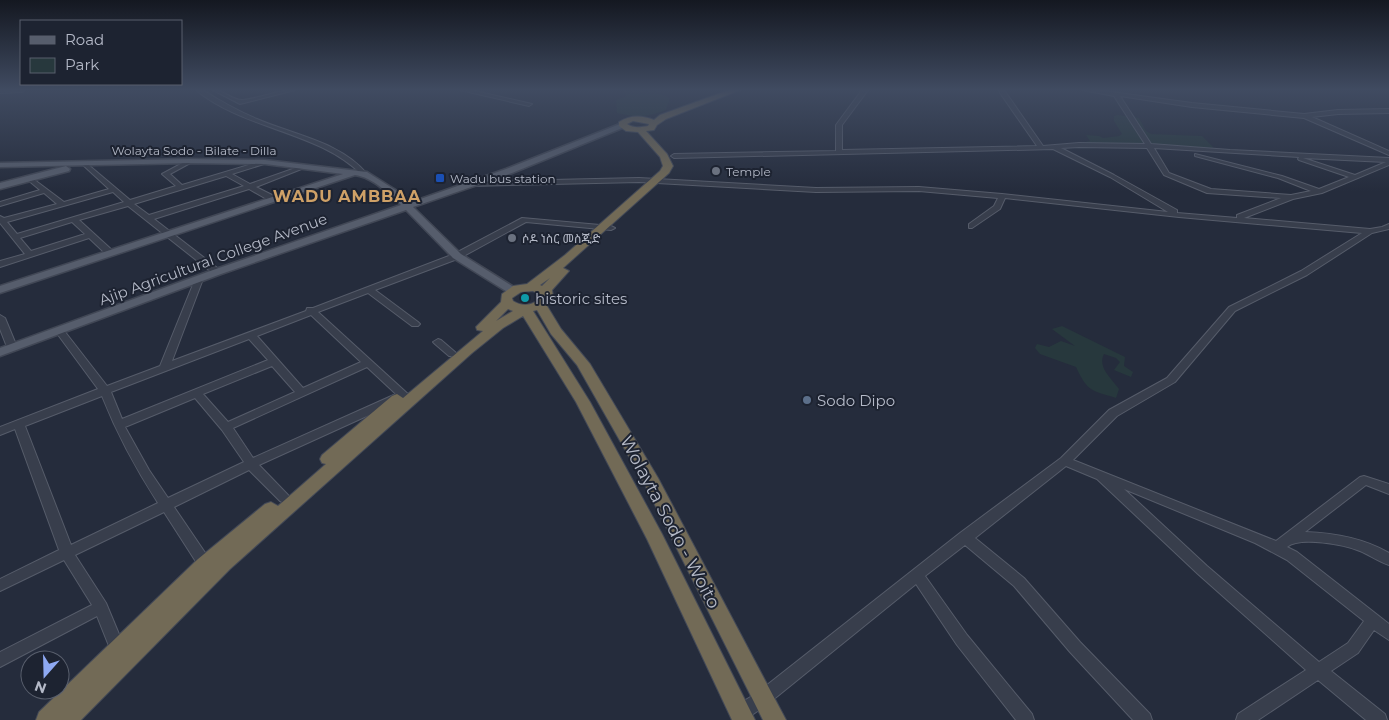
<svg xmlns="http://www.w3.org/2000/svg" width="1389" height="720" font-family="Montserrat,'Noto Sans Ethiopic',sans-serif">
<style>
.green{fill:#27383d}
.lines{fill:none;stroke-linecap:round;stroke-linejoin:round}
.minor-casing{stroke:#565c6a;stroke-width:2}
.major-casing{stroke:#414755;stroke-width:3}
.highway-casing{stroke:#434957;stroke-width:2}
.minor{fill:#383e4c;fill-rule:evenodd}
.major{fill:#565d6c;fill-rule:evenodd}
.highway{fill:#726a56;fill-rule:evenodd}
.worship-dot{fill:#6b7280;stroke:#1d2331;stroke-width:2}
.transit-dot{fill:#1a4fb4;stroke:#1d2331;stroke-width:2}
.culture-dot{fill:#0f9aa8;stroke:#1d2331;stroke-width:2}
.service-dot{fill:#5c6f8a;stroke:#1d2331;stroke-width:2}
.labels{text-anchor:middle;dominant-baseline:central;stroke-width:4;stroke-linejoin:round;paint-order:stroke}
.far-street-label{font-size:12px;fill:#b4b9c7;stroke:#1d2331}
.far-poi-label{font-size:12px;fill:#b4b9c7;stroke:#1d2331;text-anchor:start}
.street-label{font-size:15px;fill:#b4b9c7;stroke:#1d2331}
.poi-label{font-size:15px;fill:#b4b9c7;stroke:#1d2331;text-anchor:start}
.far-district-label{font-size:16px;font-weight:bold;letter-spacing:1px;fill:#cfa167;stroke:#1d2331}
.near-street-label{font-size:18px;fill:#b4b9c7;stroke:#1d2331}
</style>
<rect width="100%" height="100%" fill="#252c3c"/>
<!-- green -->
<g class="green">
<path d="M623,90H665L658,93L670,98L666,110C647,117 637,118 617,113L616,100L627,96Z"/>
<polygon points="1118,115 1139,118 1146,131 1151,134 1202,136 1214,148 1144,143 1080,143 1090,141 1086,135 1099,136 1103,138 1119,136 1122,134 1114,121 1114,116"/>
<path d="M1062,326L1125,357L1124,366L1133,372L1131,377L1114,370L1120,362L1116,358L1104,354C1097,367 1112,379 1119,389L1116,398C1092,390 1088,393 1076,367L1040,354L1035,348L1037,344L1049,347L1061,341L1075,346L1052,329Z"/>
</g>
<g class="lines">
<!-- minor casing -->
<g class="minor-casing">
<g id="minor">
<polygon points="0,90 25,90 22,92 0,93"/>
<path d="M196,90H203C220,101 238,111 257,119C294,135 341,142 367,174L362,175C319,131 244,130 196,90Z"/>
<path d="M213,90C224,90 233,101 243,100C261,98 277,90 295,90L240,104Z"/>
<polygon points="460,90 471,90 532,104 529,106"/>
<path d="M862,90H868L842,125V150L1037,146L998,90H1004L1043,146L1079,143L1145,144L1114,96L1083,90H1097L1192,103L1304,114L1338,110L1389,109V113L1338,114L1312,117L1389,151V155L1304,118L1192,107L1120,96L1151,144L1230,150L1389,158V165L1322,193L1293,199L1244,218L1370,229L1382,227L1389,224V229L1372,233L1307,275L1235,311L1175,382L1117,416L1073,460L1276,541L1360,477L1364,476L1389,484V494L1366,485L1305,532C1335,533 1363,538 1389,553V565C1379,562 1370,555 1360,551C1345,545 1300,536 1287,547L1297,552L1389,624V640L1374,630L1358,653L1331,671L1385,714L1387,720H1366L1318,680L1258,720H1236L1238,714L1306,670L1198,574L1097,479L1066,466L975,538L1024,578L1080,642L1150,714L1152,720H1133L1070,652L1014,586L965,545L925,576L967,635L1032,714L1034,720H1016L957,645L916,584L769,703L746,719L742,720L734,719L732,713L734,707L757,693L960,533L1061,458L1109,410L1167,378L1229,307L1301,271L1362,233L1179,217L1005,198L1000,209L972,228H969V224L994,206L998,198L919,191L816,192L639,182L469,186L466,184L469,182L639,178L816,188L919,187L1002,194L1168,212L1110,177L1053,149L674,158L671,156L674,154L836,151V125ZM1079,147L1147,148L1164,175L1207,193L1281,198L1237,215V218L1177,213V210L1114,175L1061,148ZM1154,148L1299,157L1298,159L1299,160L1349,177L1319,189L1282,176L1195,154V156L1278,178L1311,191L1291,195L1211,189L1169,173ZM1303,158L1386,162L1355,175ZM1124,489L1255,543L1287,560L1364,621L1348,643L1319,662L1207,566Z"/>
<path d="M190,159L192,160V162L170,174L182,185L265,160L268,162L267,163L232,174L250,184L304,165L309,166L256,187L276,197V201H270L249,189L154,219L220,270V274H214L128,206L79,220L113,251V255H107L89,238L0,267V261L25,254L0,223V216L4,218L57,204L44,193L0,206V202L40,190L28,180V178H32L64,202L109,189L83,165V163L85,162L130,200L176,186L162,174ZM226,176L244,186L149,215L134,204ZM113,192L124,202L17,234L7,222ZM72,222L85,234L31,251L20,238Z"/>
<path d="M522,218L611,226L615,228L611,230L526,222L460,258L375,290L418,322L420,324L418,326H412L368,293L318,312L409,395L410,397L409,399L402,400L259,465L288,495L290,498L288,501L284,503L280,501L249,470L174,507L210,560L212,564L210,568L205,570L200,568L164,512L75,555L106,603L126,651L123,656L118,658L113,656L97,616L0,667V652L92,605L64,560L0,591V579L59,550L15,429L0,435V427L98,389L56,332L54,330L56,328H62L107,386L160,366L196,277H202L203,279L172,361L306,311L307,308H313L454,254ZM311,315L361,362L303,388L257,336ZM249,339L268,360L122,419L111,392ZM272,366L295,392L228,422L203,394ZM367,367L396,394L253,458L233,428ZM102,396C117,434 136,469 158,503L71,545L25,426ZM195,398L222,430L244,462L168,498L149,470L125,427Z"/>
<polygon points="0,315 5,318 17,347 15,349 9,349 7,347 0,329"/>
<polygon points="438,339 441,340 455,352 457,354 455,356 449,356 435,344 433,342"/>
</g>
</g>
<!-- major casing -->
<g class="major-casing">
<g id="major">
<path d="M620,124L627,126L512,173L413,207L461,254L517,289L519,291L517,293H509L453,258L406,210L221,274L0,356V348L213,270L401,205C390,194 372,177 355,175L0,293V286L343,174L265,164L190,163L0,167V163L190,159L265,160L367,172L397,191L409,203L506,169Z"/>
<polygon points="66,166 70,169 69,171 0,189 0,183"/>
</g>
</g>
<!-- highway casing -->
<g class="highway-casing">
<path id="highway" d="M729,90H740L666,119L657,125L654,130L646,131L667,154L673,166L669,173L563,268L569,271L552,290L553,296L547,306L561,329L590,364L658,478L786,720H763L644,483L577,365L551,334L537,310L533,311L590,402L662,534L755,720H732L647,539L576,402L523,316L503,328L472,353L230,569L81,720H36L39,712L198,559L265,504L271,502L278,506L326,464L322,463L320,459L322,455L392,396L397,394L403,398L483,331L477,330L476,327L501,302L502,294L513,286L527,284L565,255L660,171L663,166L660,157L638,132L626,131L619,126V122C630,115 642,115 654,120L660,115ZM633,121L649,124L648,126C641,127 634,129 627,124ZM550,278L542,286L540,285ZM533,291L541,296C535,306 522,307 513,301L512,298L521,292ZM508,309L513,311L496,321Z"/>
</g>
<!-- minor -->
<use href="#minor" class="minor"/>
<!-- major -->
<use href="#major" class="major"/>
<!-- highway -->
<use href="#highway" class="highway"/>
</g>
<!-- sky -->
<linearGradient id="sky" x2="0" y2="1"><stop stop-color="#141821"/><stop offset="0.47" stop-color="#404b61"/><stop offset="1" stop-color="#404b61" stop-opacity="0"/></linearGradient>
<rect width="1389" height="191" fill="url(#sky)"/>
<!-- markers -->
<g class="worship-dot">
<circle cx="716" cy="171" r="5"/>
<circle cx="512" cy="238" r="5"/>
</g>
<rect class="transit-dot" x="435" y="173" width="10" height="10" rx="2.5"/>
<circle class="culture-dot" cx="525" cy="298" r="5"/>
<circle class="service-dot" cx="807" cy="400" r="5"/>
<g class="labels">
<!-- far-street labels -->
<g class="far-street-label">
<text x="194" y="150">Wolayta Sodo - Bilate - Dilla</text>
</g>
<!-- far-poi labels -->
<g class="far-poi-label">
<text x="726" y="171">Temple</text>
<text x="450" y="178">Wadu bus station</text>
<text x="522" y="238">ሶዶ ነስር መስጂድ</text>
</g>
<!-- street labels -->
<g class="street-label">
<text transform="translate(213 259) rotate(-20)">Ajip Agricultural College Avenue</text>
</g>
<!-- poi labels -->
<g class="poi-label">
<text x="535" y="298">historic sites</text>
<text x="817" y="400">Sodo Dipo</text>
</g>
<!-- far-district labels -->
<g class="far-district-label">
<text x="347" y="196">WADU AMBBAA</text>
</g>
<!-- near-street labels -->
<g class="near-street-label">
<text transform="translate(670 522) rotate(62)">Wolayta Sodo - Woito</text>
</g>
</g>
<!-- legend -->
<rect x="20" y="20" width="162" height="65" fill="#1d2331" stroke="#595f6d"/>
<rect x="30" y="36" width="25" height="8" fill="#565d6c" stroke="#595f6d"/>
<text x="65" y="45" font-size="15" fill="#b4b9c7">Road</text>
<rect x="30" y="58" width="25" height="15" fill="#27383d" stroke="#595f6d"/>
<text x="65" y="70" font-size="15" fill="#b4b9c7">Park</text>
<!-- north arrow -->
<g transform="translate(45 675) rotate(200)"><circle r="24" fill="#1d2331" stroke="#595f6d"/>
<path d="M0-4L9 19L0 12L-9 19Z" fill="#8ea9f3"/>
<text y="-8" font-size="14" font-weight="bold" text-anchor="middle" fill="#b4b9c7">N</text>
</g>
</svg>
